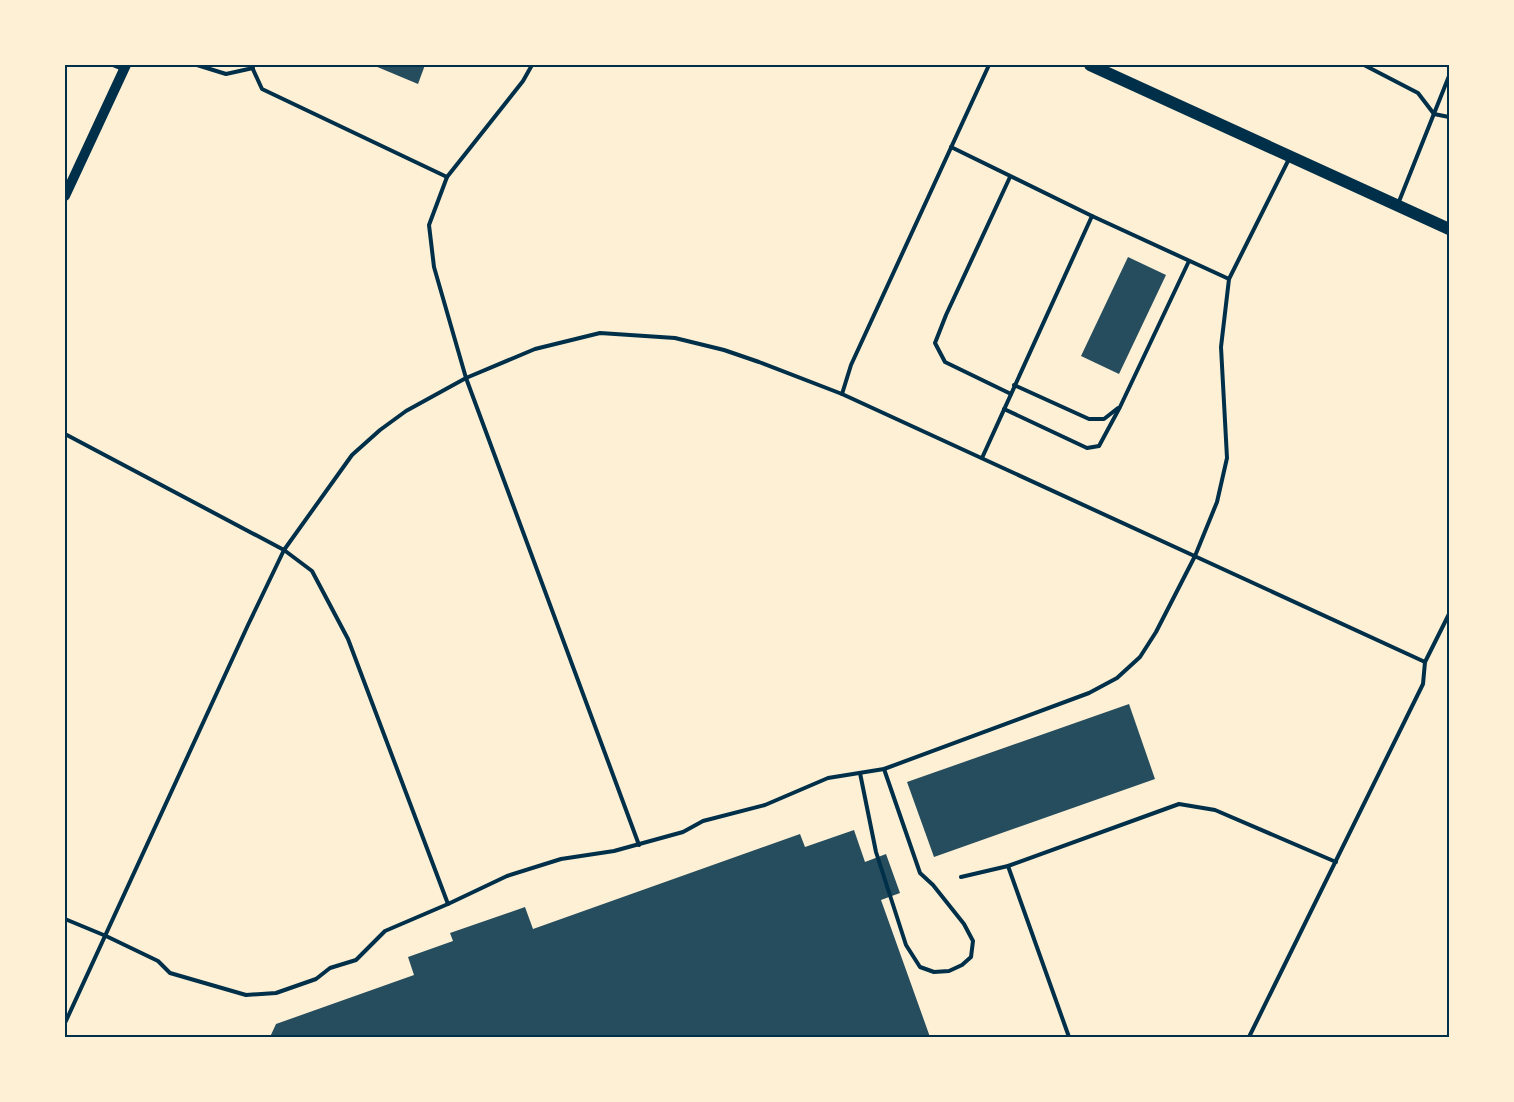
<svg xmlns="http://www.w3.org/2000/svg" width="1514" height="1102" font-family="'DejaVu Sans',sans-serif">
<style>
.building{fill:#264d5e}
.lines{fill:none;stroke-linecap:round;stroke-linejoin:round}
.service{stroke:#003049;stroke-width:4}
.minor{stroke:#003049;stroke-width:5}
.secondary{stroke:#003049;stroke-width:10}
.primary{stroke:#003049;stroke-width:12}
.neatline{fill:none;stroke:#003049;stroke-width:2}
</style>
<rect width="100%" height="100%" fill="#fdf0d5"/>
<!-- building -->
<g class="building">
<polygon points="376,65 425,65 418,84 375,66"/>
<polygon points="1128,257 1166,275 1119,374 1081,356"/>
<polygon points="1129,704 1155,779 934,857 907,782"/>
<polygon points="854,830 865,862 886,854 900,893 881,900 930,1037 270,1037 276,1024 414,975 408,957 453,941 450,933 525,907 533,929 800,834 805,847"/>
</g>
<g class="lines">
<!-- service -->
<g class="service">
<polyline points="197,65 226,74 253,68"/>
<polyline points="251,65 262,89 447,177 523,81 532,65"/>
<polyline points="1364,65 1418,93 1434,114 1449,117"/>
<polyline points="951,147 1092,216 982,458"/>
<polyline points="447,177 429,225 434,267 466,378 639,845"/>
<polyline points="1010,177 946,315 935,343 945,362 1011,394"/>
<polyline points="1398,204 1449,76"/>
<polyline points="1092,216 1229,279"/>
<polyline points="1014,385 1089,419 1104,419 1118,408"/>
<polyline points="842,394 851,365 989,65"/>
<polyline points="1004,409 1087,448 1099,446 1120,407 1189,261"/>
<polyline points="65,434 284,550 312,571 348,639 448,904"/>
<polyline points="860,773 876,852 906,945 920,967 934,972 949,971 962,965 971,957 973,941 964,924 933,885 920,873 884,769"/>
<polyline points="1008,866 1069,1037"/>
<polyline points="961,877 1008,866 1179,804 1215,810 1336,862"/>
<polyline points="65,919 106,936 158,961 170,973 246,995 276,993 316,979 330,968 356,960 385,931 448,904 507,876 561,859 614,851 683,832 703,821 765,805 828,778 884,769 1089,693 1117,678 1140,657 1156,632 1195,556 1217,502 1227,458 1221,347 1229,279 1290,157"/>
<polyline points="65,1023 248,625 284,550 352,455 380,430 406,411 466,378 535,349 600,333 675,338 724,350 759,362 842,394 1425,662"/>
<polyline points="1249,1037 1423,684 1425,662 1449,614"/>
</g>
<!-- minor -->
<polyline class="minor" points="114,65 124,69"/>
<!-- secondary -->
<polyline class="secondary" points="65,196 126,65"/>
<!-- primary -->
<polyline class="primary" points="1090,65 1449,229"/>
</g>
<!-- border -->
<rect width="1514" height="1102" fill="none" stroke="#fdf0d5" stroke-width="132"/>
<rect x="66" y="66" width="1382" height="970" class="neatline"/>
</svg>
